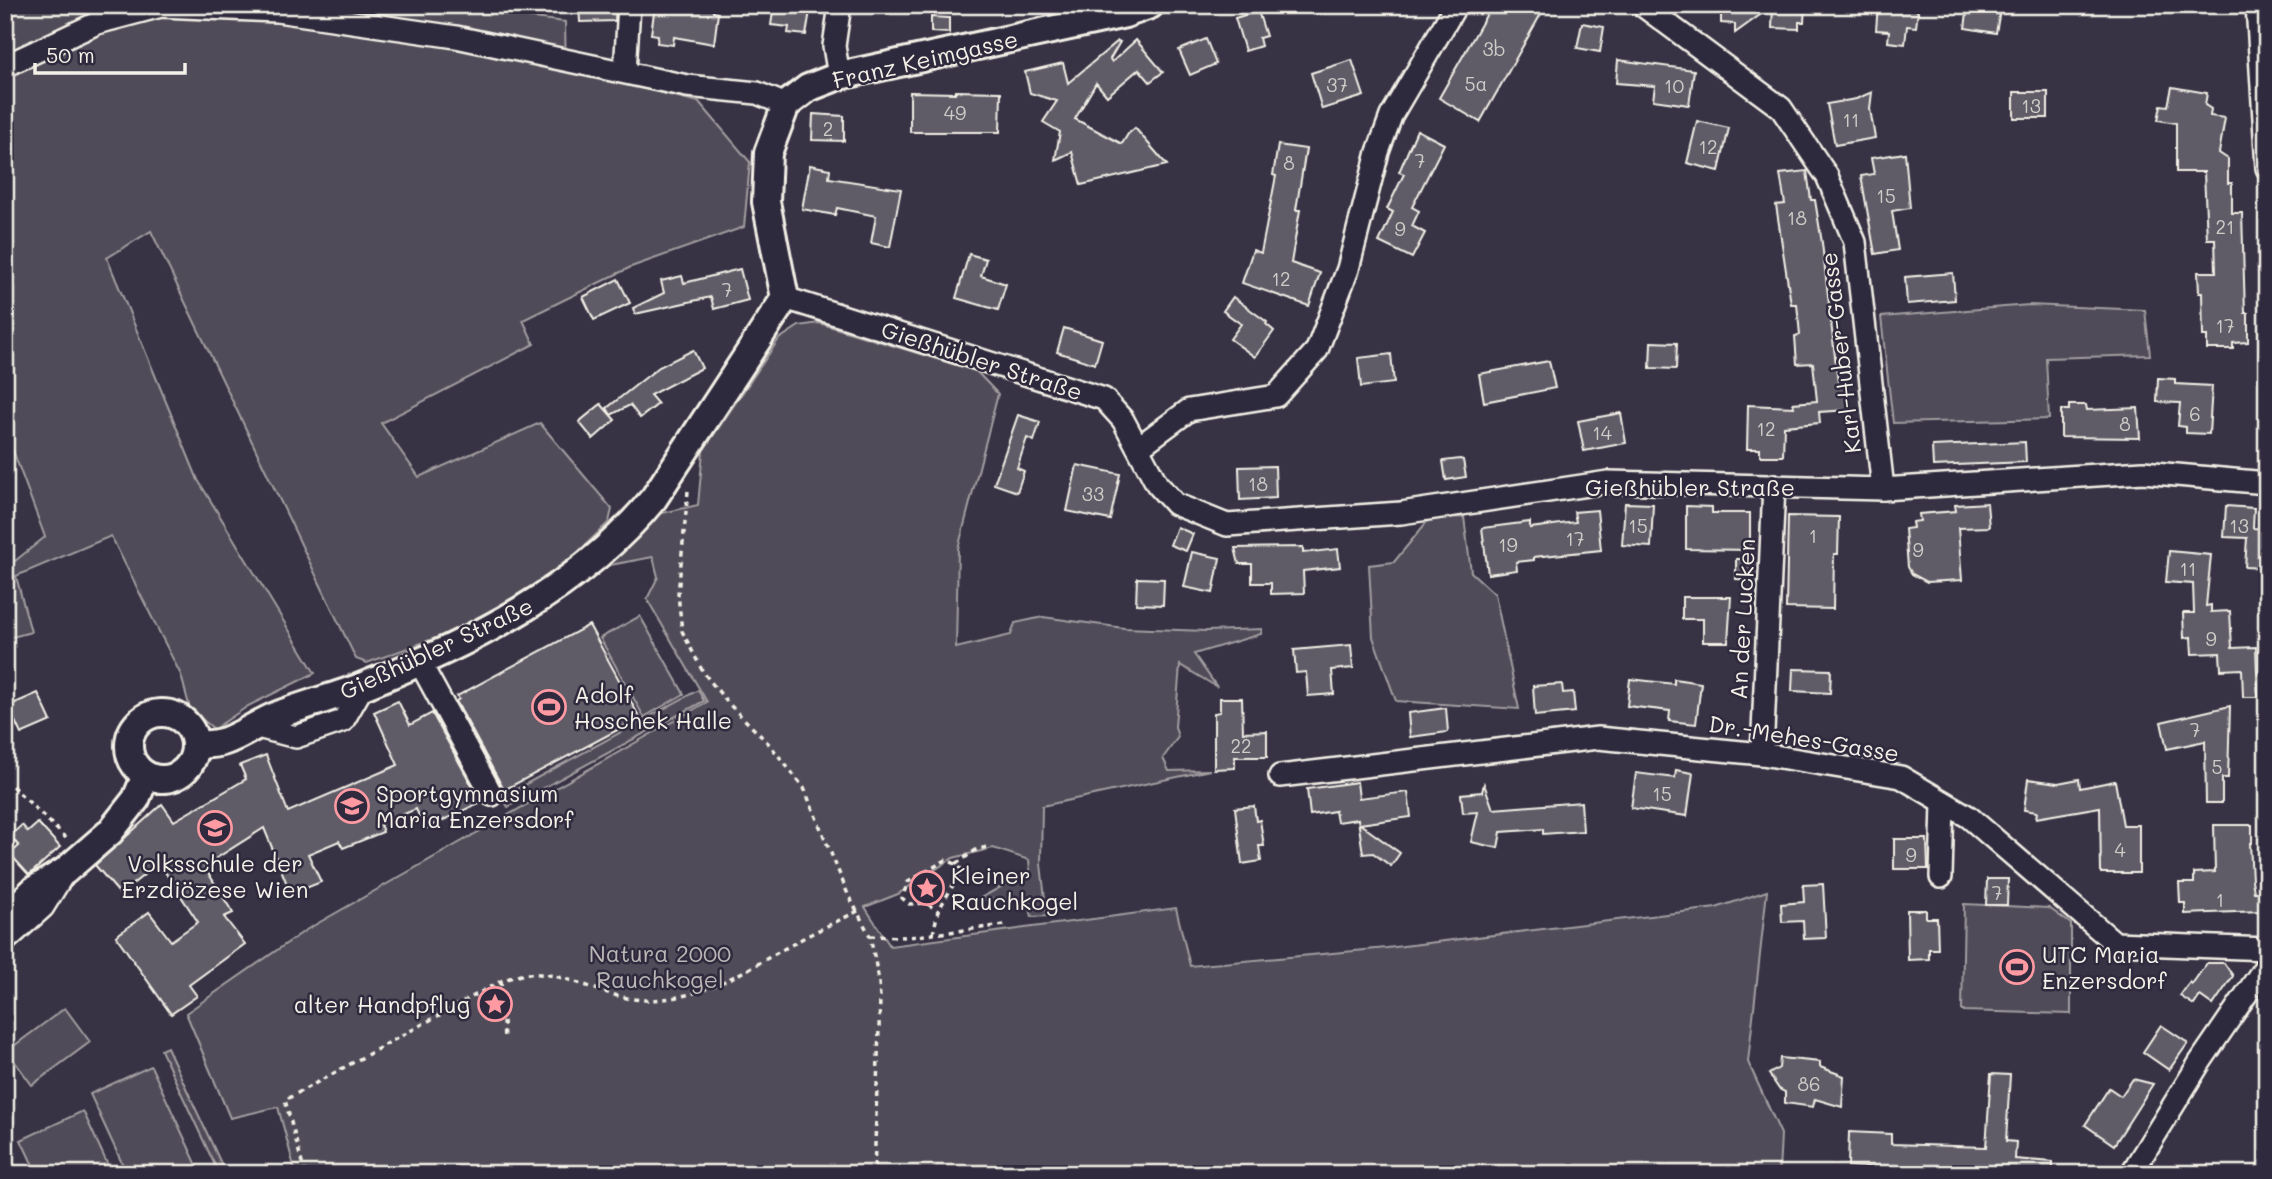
<svg xmlns="http://www.w3.org/2000/svg" width="2272" height="1179" font-family="Mali,sans-serif">
<style>
.green{fill:#504b59;stroke:#a29ea0;stroke-width:2}
.building{fill:#5f5c67;stroke:#f4f1e8;stroke-width:2}
.lines{fill:none;stroke-linecap:round;stroke-linejoin:round}
.minor-casing{stroke:#f4f1e8;stroke-width:26}
.major-casing{stroke:#f4f1e8;stroke-width:32}
.path{stroke:#f4f1e8;stroke-width:3.5;stroke-dasharray:5 5;stroke-linecap:butt}
.minor{stroke:#2f2a3d;stroke-width:21}
.major{stroke:#2f2a3d;stroke-width:26}
.labels{text-anchor:middle;dominant-baseline:central;stroke-width:5;stroke-linejoin:round;paint-order:stroke}
.number-label{font-size:19px;fill:#cfccc8}
.street-label{font-size:23px;fill:#f4f1e8;stroke:#2f2a3d}
.poi-label{font-size:23px;fill:#f4f1e8;stroke:#2f2a3d;text-anchor:start}
.park-label{font-size:23px;fill:#bbb7b6;stroke:#2f2a3d}
</style>
<rect width="100%" height="100%" fill="#373244"/>
<filter id="ink" filterUnits="userSpaceOnUse"><feTurbulence type="fractalNoise" baseFrequency=".0143" numOctaves="2"/><feDisplacementMap in="SourceGraphic" scale="14" xChannelSelector="R" yChannelSelector="G"/><feConvolveMatrix kernelMatrix="1 2 1 2 8 2 1 2 1" color-interpolation-filters="sRGB"/></filter>
<g filter="url(#ink)">
<!-- green -->
<g class="green">
<polygon points="5,5 464,5 464,9 565,22 566,70 699,102 750,162 744,227 631,267 523,320 534,344 381,423 419,477 540,423 612,509 609,522 540,589 468,626 367,663 356,659 151,231 107,258 198,480 315,673 248,706 214,729 190,709 181,675 111,536 16,576 31,632 5,639 5,569 45,537 5,429 5,117 13,108 5,89"/>
<polygon points="2029,305 2145,310 2150,355 2046,358 2049,419 1893,423 1881,317"/>
<polygon points="819,323 976,371 998,394 958,549 956,648 1011,635 1015,623 1043,617 1124,628 1206,631 1262,629 1261,634 1194,654 1217,687 1180,665 1175,727 1178,737 1163,758 1169,771 1210,770 1042,806 1041,864 1047,916 1032,917 1028,898 977,900 1030,871 1029,860 993,848 953,858 898,894 865,907 890,946 1176,908 1190,966 1387,948 1716,908 1767,891 1748,1062 1781,1134 1779,1174 296,1174 278,1107 230,1118 186,1013 306,930 707,702 647,599 658,577 653,557 594,568 654,515 698,505 703,451 779,339 799,326"/>
<polygon points="1464,517 1471,572 1495,594 1519,709 1396,701 1373,637 1369,565 1394,562 1430,518"/>
<polygon points="640,616 684,694 644,717 600,638"/>
<polygon points="698,690 704,701 508,807 502,797"/>
<polygon points="1964,904 2049,908 2071,924 2071,1014 1962,1011"/>
<polygon points="65,1008 90,1042 32,1085 7,1051"/>
<polygon points="167,1047 226,1174 219,1174 161,1050"/>
<polygon points="151,1066 201,1174 127,1174 90,1094"/>
<polygon points="83,1111 112,1174 37,1174 21,1140"/>
</g>
<!-- building -->
<g class="building">
<polygon points="579,5 616,5 615,21 580,22"/>
<polygon points="655,5 692,9 692,5 714,5 713,12 718,13 714,44 674,37 673,45 657,43 658,35 651,34"/>
<polygon points="774,5 811,5 806,35 788,33 789,27 771,25"/>
<polygon points="1492,5 1546,5 1480,122 1439,98"/>
<polygon points="1773,5 1805,5 1804,22 1799,22 1799,29 1772,28"/>
<polygon points="1878,5 1911,5 1918,12 1916,27 1907,26 1905,44 1888,42 1889,31 1876,30"/>
<polygon points="1968,5 2001,5 1996,33 1965,28"/>
<polygon points="1721,7 1771,7 1735,33 1735,24 1721,23"/>
<polygon points="1258,11 1266,36 1259,38 1261,46 1245,51 1235,18"/>
<polygon points="931,17 949,18 949,33 931,32"/>
<polygon points="1582,23 1604,27 1600,52 1577,48"/>
<polygon points="1206,39 1216,64 1190,75 1179,50"/>
<polygon points="1136,40 1163,72 1150,82 1139,69 1107,96 1096,83 1075,119 1122,144 1128,134 1135,128 1167,165 1081,185 1072,152 1055,160 1060,132 1043,122 1057,101 1030,93 1025,72 1063,63 1068,83 1118,41 1120,42 1110,59 1112,62"/>
<polygon points="1352,60 1364,96 1322,109 1311,73"/>
<polygon points="1618,60 1694,70 1689,105 1653,100 1655,86 1616,83"/>
<polygon points="2172,87 2207,93 2205,105 2211,109 2210,116 2225,118 2219,153 2228,159 2228,183 2232,183 2232,213 2242,213 2245,313 2248,313 2248,342 2233,343 2233,349 2207,349 2207,336 2203,336 2202,293 2199,293 2198,272 2216,272 2215,239 2207,239 2204,172 2176,172 2176,123 2158,120 2161,105 2168,106"/>
<polygon points="955,91 1001,92 1000,132 910,132 910,92 955,93"/>
<polygon points="1872,92 1870,109 1875,138 1835,145 1827,104 1856,99"/>
<rect x="2014" y="92" width="34" height="26"/>
<polygon points="813,114 844,116 844,141 812,140"/>
<polygon points="1697,121 1729,128 1719,171 1687,163"/>
<polygon points="1417,130 1444,144 1412,207 1419,211 1412,226 1425,233 1412,258 1379,242 1393,212 1387,209 1404,174 1399,172"/>
<polygon points="1278,145 1306,149 1296,210 1300,210 1291,263 1320,273 1309,306 1242,283 1253,250 1261,253 1276,176 1273,175"/>
<polygon points="1905,153 1910,208 1892,211 1898,250 1875,254 1861,176 1874,174 1871,158"/>
<polygon points="810,165 830,169 829,178 901,189 890,247 871,243 876,216 837,208 835,215 802,209"/>
<polygon points="1807,171 1811,200 1815,200 1822,243 1838,383 1847,382 1849,410 1819,412 1820,423 1784,426 1783,456 1760,456 1760,449 1747,449 1748,405 1794,407 1793,403 1817,401 1813,363 1797,364 1795,336 1800,335 1797,304 1791,304 1776,205 1785,204 1780,174"/>
<polygon points="969,254 986,259 981,276 1006,284 998,310 956,298"/>
<polygon points="740,269 748,300 714,309 711,297 635,314 633,308 664,293 661,281 682,276 684,283"/>
<polygon points="1953,273 1955,300 1907,304 1905,277"/>
<polygon points="618,279 630,303 594,320 583,297"/>
<polygon points="1233,297 1267,322 1266,324 1274,331 1255,357 1230,339 1241,324 1223,311"/>
<polygon points="1064,328 1102,340 1095,364 1057,352"/>
<polygon points="1651,342 1677,343 1676,369 1650,368"/>
<polygon points="693,350 702,368 650,395 658,404 640,418 630,405 611,415 607,408 659,367"/>
<polygon points="1391,354 1394,383 1361,387 1358,358"/>
<polygon points="1549,361 1555,388 1484,402 1479,374"/>
<polygon points="2158,378 2175,379 2175,384 2212,386 2209,434 2186,433 2186,427 2178,426 2180,403 2157,402"/>
<polygon points="601,404 615,420 593,439 579,422"/>
<polygon points="2069,405 2086,405 2087,410 2138,408 2140,438 2061,437 2061,410 2069,410"/>
<polygon points="1621,413 1626,443 1584,451 1578,421"/>
<polygon points="1018,415 1040,422 1034,441 1027,438 1017,468 1024,471 1017,492 994,484"/>
<polygon points="2025,442 2026,462 1933,466 1932,446"/>
<polygon points="1460,459 1463,460 1466,477 1446,480 1443,461"/>
<polygon points="1077,465 1120,474 1110,520 1067,511"/>
<polygon points="1275,466 1276,498 1240,500 1239,467"/>
<polygon points="1625,503 1653,504 1651,547 1622,545"/>
<polygon points="1987,503 1989,527 1958,528 1962,580 1927,582 1912,574 1908,567 1905,529 1913,528 1912,522 1920,521 1919,514 1956,511 1955,505"/>
<polygon points="1686,506 1712,507 1712,513 1750,513 1750,550 1686,549"/>
<polygon points="2226,506 2254,508 2253,528 2267,529 2264,568 2245,567 2247,538 2224,537"/>
<polygon points="1597,510 1601,550 1534,557 1534,560 1516,562 1517,570 1488,574 1482,528 1530,522 1530,528 1576,522 1574,512"/>
<polygon points="1788,516 1839,517 1838,554 1834,554 1833,609 1786,608"/>
<polygon points="1177,527 1193,534 1186,551 1170,545"/>
<polygon points="1303,547 1303,553 1338,549 1340,567 1303,571 1304,593 1271,594 1271,583 1252,583 1252,564 1239,564 1235,548"/>
<polygon points="2169,551 2211,555 2206,606 2211,605 2211,612 2230,611 2232,648 2256,647 2258,697 2243,697 2242,669 2221,670 2220,653 2192,654 2191,637 2184,638 2183,613 2194,613 2193,584 2166,582"/>
<polygon points="1192,552 1220,558 1213,593 1184,587"/>
<polygon points="1736,559 1754,559 1754,580 1736,579"/>
<polygon points="1137,578 1164,579 1163,605 1136,604"/>
<polygon points="1682,597 1731,597 1728,642 1703,642 1703,619 1682,619"/>
<polygon points="589,625 640,718 504,790 456,701 459,699 457,696"/>
<polygon points="1351,645 1353,668 1332,670 1334,694 1308,696 1306,672 1296,673 1294,650"/>
<polygon points="1793,669 1831,670 1830,693 1792,691"/>
<polygon points="1630,679 1674,684 1674,679 1701,683 1696,724 1669,721 1670,711 1627,706"/>
<polygon points="1562,684 1563,693 1573,692 1575,712 1535,716 1533,686"/>
<polygon points="38,693 51,721 21,734 8,706"/>
<polygon points="1220,698 1242,698 1243,732 1267,731 1267,757 1235,757 1235,768 1214,769 1214,713 1220,712"/>
<polygon points="398,701 410,725 432,713 481,802 425,829 416,809 380,824 383,832 343,848 339,841 308,854 321,882 291,894 264,828 204,866 233,913 224,917 245,944 189,985 197,996 171,1014 116,936 149,912 171,941 198,922 159,863 120,894 95,865 162,804 174,821 246,779 240,765 266,755 288,812 398,765 374,712"/>
<polygon points="2230,706 2228,778 2222,778 2222,803 2206,803 2205,741 2167,749 2161,722"/>
<polygon points="1446,708 1448,732 1410,737 1408,713"/>
<polygon points="1676,770 1693,773 1687,816 1631,808 1636,773 1675,778"/>
<polygon points="2028,779 2058,783 2079,779 2080,788 2115,781 2123,825 2139,825 2139,873 2101,873 2100,807 2036,818 2037,812 2024,810"/>
<polygon points="1357,782 1359,798 1408,792 1411,817 1360,824 1400,853 1391,866 1373,853 1363,854 1358,819 1337,822 1335,811 1310,815 1307,789"/>
<polygon points="1484,784 1493,809 1581,802 1583,831 1543,834 1543,829 1501,832 1498,848 1471,842 1478,812 1463,813 1461,794 1482,792"/>
<polygon points="1254,806 1256,821 1260,820 1264,846 1259,846 1261,861 1242,864 1235,808"/>
<polygon points="38,823 60,847 29,875 10,854 19,846 10,836 22,825 28,832"/>
<polygon points="2214,825 2252,825 2252,843 2250,843 2252,880 2254,892 2260,892 2261,911 2185,914 2185,903 2180,903 2179,883 2194,883 2194,873 2215,872"/>
<polygon points="1894,839 1927,839 1928,869 1894,869"/>
<polygon points="1987,879 2008,879 2007,905 1986,905"/>
<polygon points="1823,884 1826,938 1804,939 1803,921 1782,922 1781,904 1804,902 1803,885"/>
<polygon points="1907,910 1926,910 1926,918 1937,918 1938,949 1929,949 1929,959 1908,960"/>
<polygon points="2207,963 2224,963 2233,976 2213,1005 2200,996 2194,1005 2180,996 2190,982 2192,984"/>
<polygon points="2161,1025 2188,1043 2169,1070 2143,1052"/>
<polygon points="1780,1058 1820,1062 1820,1067 1844,1076 1842,1107 1815,1099 1813,1107 1785,1103 1785,1092 1779,1089 1769,1074 1779,1068"/>
<polygon points="1991,1074 2010,1075 2006,1141 2016,1142 2015,1159 2053,1162 2053,1174 1908,1172 1908,1169 1848,1166 1849,1132 1891,1134 1891,1144 1986,1147"/>
<polygon points="2133,1079 2153,1084 2114,1145 2085,1125 2109,1088 2121,1096"/>
</g>
<g class="lines">
<!-- minor casing -->
<g class="minor-casing">
<g id="minor">
<polyline points="1642,5 1781,108 1827,176 1855,242 1883,489"/>
<polyline points="2257,5 2267,168"/>
<polyline points="5,66 97,23 161,6 277,11 456,37 687,86 757,93 786,105"/>
<polyline points="625,72 629,5"/>
<polyline points="839,76 834,46 840,5"/>
<polyline points="785,298 1104,399 1123,420 1157,484 1175,504 1227,525 1401,513 1608,482 1883,489 2143,472 2267,483"/>
<polyline points="1139,447 1189,410 1276,396 1317,350 1348,269 1378,152 1391,116 1456,5"/>
<polyline points="419,661 492,795"/>
<polyline points="254,726 296,737 343,721 363,686"/>
<polyline points="1762,754 1774,485"/>
<polyline points="1280,776 1598,738 1762,754 1901,777 1969,817 2115,943 2267,949"/>
<polyline points="1941,877 1943,802"/>
<polyline points="5,941 43,907 64,873"/>
<polyline points="2131,1174 2200,1062 2267,964"/>
</g>
</g>
<!-- major casing -->
<g class="major-casing">
<g id="major">
<circle cx="162" cy="746" r="33"/>
<path d="M195,743C227,750 249,726 278,715C306,704 335,697 363,686C471,643 580,589 654,498L785,298L766,202L768,153L786,105L808,88L839,76L1125,14L1150,5"/>
<polyline points="5,918 34,890 65,871 110,832 136,799 146,775"/>
</g>
</g>
<!-- path -->
<g class="path">
<polyline points="688,491 678,594 682,631 703,672 727,702 770,745 804,788 847,892 870,936 879,981 880,999 874,1174"/>
<polyline points="5,779 67,839"/>
<polyline points="956,864 976,850 991,846"/>
<polyline points="923,874 925,887"/>
<polyline points="933,934 938,911 962,870 956,864 946,860 908,882 902,898 909,904 926,903 938,911"/>
<polyline points="870,936 909,937 1005,925"/>
<polyline points="501,981 504,1040"/>
<path d="M305,1174L285,1100L501,981C509,978 519,975 527,974C569,971 605,1000 647,1000C702,1000 744,971 791,945C813,932 836,922 858,911"/>
</g>
<!-- minor -->
<use href="#minor" class="minor"/>
<!-- major -->
<use href="#major" class="major"/>
</g>
</g>
<!-- icons -->
<defs>
<g id="stadium-ring" transform="scale(1.75)"><circle r="9.5" fill="#2f2a3d" stroke="#ff9aa2" stroke-width="1.5"/><path d="M0-5a6.5 5 0 1 0 0 10a6.5 5 0 1 0 0-10ZM-3.5-1.8h7v3.6h-7Z" fill="#ff9aa2"/></g>
<g id="school-ring" transform="scale(1.75)"><circle r="9.5" fill="#2f2a3d" stroke="#ff9aa2" stroke-width="1.5"/><path d="M0-5L7-2L0 1L-7-2ZM-4 1L0 2.5L4 1V4Q0 6-4 4Z" fill="#ff9aa2"/></g>
<g id="sight-ring" transform="scale(1.75)"><circle r="9.5" fill="#2f2a3d" stroke="#ff9aa2" stroke-width="1.5"/><path d="M0-6L1.8-2.2L6-1.7L2.9 1.2L3.7 5.4L0 3.3L-3.7 5.4L-2.9 1.2L-6-1.7L-1.8-2.2Z" fill="#ff9aa2"/></g>
</defs>
<g fill-rule="evenodd">
<use href="#stadium-ring" x="549" y="707"/>
<use href="#school-ring" x="352" y="806"/>
<use href="#school-ring" x="215" y="828"/>
<use href="#sight-ring" x="927" y="888"/>
<use href="#stadium-ring" x="2017" y="967"/>
<use href="#sight-ring" x="495" y="1004"/>
</g>
<g class="labels">
<!-- number labels -->
<g class="number-label">
<text x="1494" y="48">3b</text>
<text x="1476" y="83">5a</text>
<text x="1337" y="84">37</text>
<text x="1674" y="85">10</text>
<text x="2031" y="105">13</text>
<text x="955" y="112">49</text>
<text x="1851" y="119">11</text>
<text x="828" y="128">2</text>
<text x="1708" y="146">12</text>
<text x="1420" y="160">7</text>
<text x="1289" y="162">8</text>
<text x="1886" y="195">15</text>
<text x="1797" y="217">18</text>
<text x="2225" y="226">21</text>
<text x="1400" y="228">9</text>
<text x="1281" y="278">12</text>
<text x="727" y="289">7</text>
<text x="2225" y="325">17</text>
<text x="2195" y="413">6</text>
<text x="2125" y="423">8</text>
<text x="1766" y="428">12</text>
<text x="1602" y="432">14</text>
<text x="1258" y="483">18</text>
<text x="1093" y="493">33</text>
<text x="1638" y="525">15</text>
<text x="2239" y="525">13</text>
<text x="1813" y="535">1</text>
<text x="1575" y="538">17</text>
<text x="1508" y="544">19</text>
<text x="1918" y="549">9</text>
<text x="2188" y="568">11</text>
<text x="2211" y="638">9</text>
<text x="2195" y="729">7</text>
<text x="1241" y="745">22</text>
<text x="2217" y="766">5</text>
<text x="1662" y="793">15</text>
<text x="2120" y="849">4</text>
<text x="1911" y="854">9</text>
<text x="1997" y="892">7</text>
<text x="2220" y="899">1</text>
<text x="1809" y="1083">86</text>
</g>
<!-- street labels -->
<g class="street-label">
<text transform="translate(925 59) rotate(-13)">Franz Keimgasse</text>
<text transform="translate(1840 353) rotate(-97)">Karl-Huber-Gasse</text>
<text transform="translate(982 360) rotate(18)">Gießhübler Straße</text>
<text x="1690" y="487">Gießhübler Straße</text>
<text transform="translate(1742 619) rotate(-87)">An der Lucken</text>
<text transform="translate(436 648) rotate(-25)">Gießhübler Straße</text>
<text transform="translate(1804 738) rotate(9)">Dr.-Mehes-Gasse</text>
</g>
<!-- poi labels -->
<g class="poi-label">
<text x="574" y="694">Adolf<tspan x="574" dy="26">Hoschek Halle</tspan></text>
<text x="376" y="793">Sportgymnasium<tspan x="376" dy="26">Maria Enzersdorf</tspan></text>
<text x="215" y="863" text-anchor="middle">Volksschule der<tspan x="215" dy="26">Erzdiözese Wien</tspan></text>
<text x="951" y="875">Kleiner<tspan x="951" dy="26">Rauchkogel</tspan></text>
<text x="2042" y="954">UTC Maria<tspan x="2042" dy="26">Enzersdorf</tspan></text>
<text x="470" y="1004" text-anchor="end">alter Handpflug</text>
</g>
<!-- park labels -->
<g class="park-label">
<text x="660" y="953">Natura 2000<tspan x="660" dy="26">Rauchkogel</tspan></text>
</g>
</g>
<!-- margin -->
<rect width="2272" height="1179" fill="none" stroke="#2f2a3d" stroke-width="28"/>
<rect x="14" y="14" width="2244" height="1151" fill="none" stroke="#f4f1e8" stroke-width="2.5" filter="url(#ink)"/>
<!-- scale -->
<path d="M35 63v10h150v-10" fill="none" stroke="#f4f1e8" stroke-width="3.5"/>
<text x="46" y="63" font-size="21" fill="#f4f1e8" stroke="#2f2a3d" stroke-width="5" paint-order="stroke">50 m</text>
</svg>
